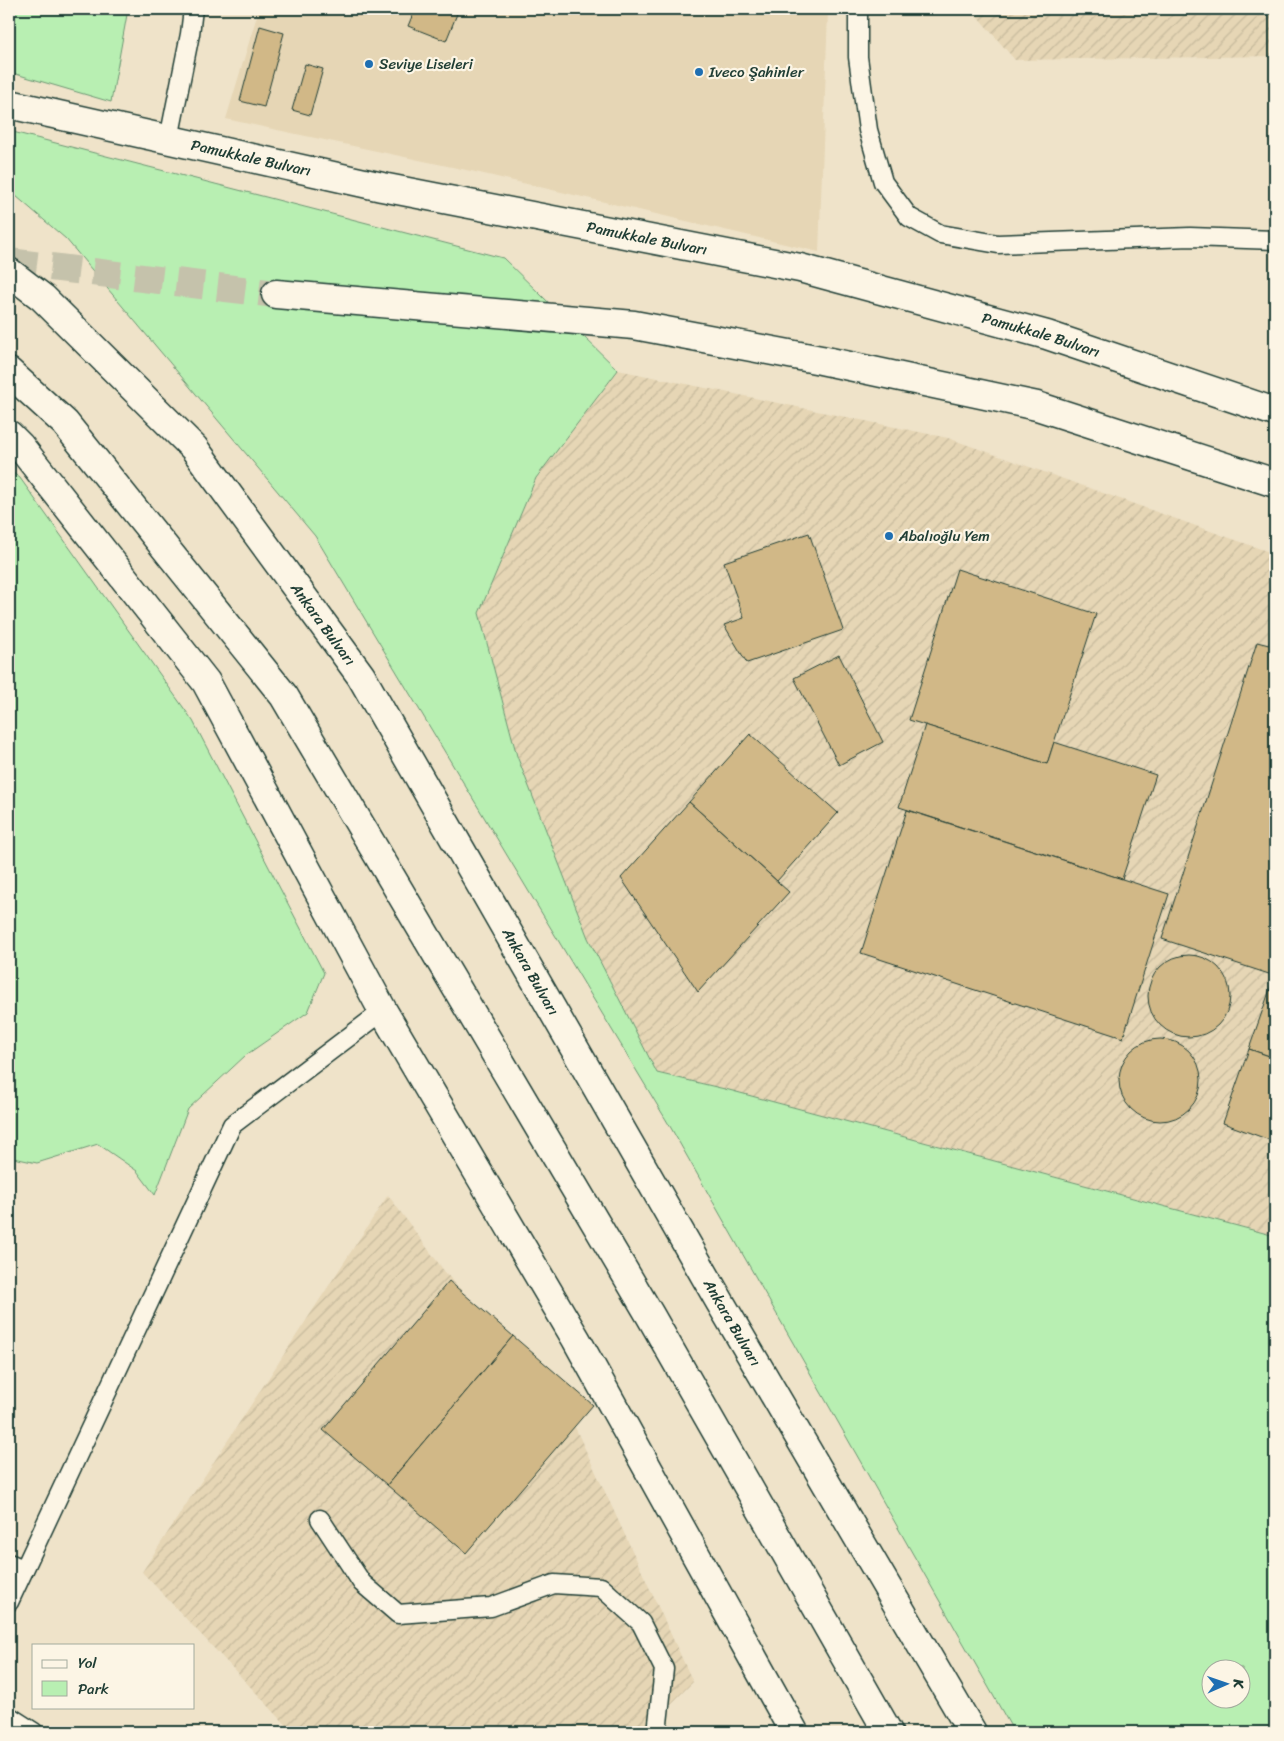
<svg xmlns="http://www.w3.org/2000/svg" width="1284" height="1741" font-family="Sriracha,sans-serif">
<style>
.built{fill:#e6d6b5}
.industrial{fill:url(#industrial-furrows)}
.green{fill:#b8efb2;stroke:#6c9673;fill-rule:evenodd}
.building{fill:#d1b887;stroke:#1f3d34}
.lines{fill:none;stroke-linecap:round;stroke-linejoin:round}
.secondary-tunnel{stroke:#c5c2ab;stroke-width:28;stroke-dasharray:28 14;stroke-linecap:butt}
.lane-casing{stroke:#1f3d34;stroke-width:21}
.secondary-casing{stroke:#1f3d34;stroke-width:31}
.primary-casing{stroke:#1f3d34;stroke-width:31}
.lane{stroke:#fcf5e5;stroke-width:18}
.secondary{stroke:#fcf5e5;stroke-width:28}
.primary{stroke:#fcf5e5;stroke-width:28}
.poi-dot{fill:#1f6fb2;stroke:#fcf5e5;stroke-width:2}
.labels{text-anchor:middle;dominant-baseline:central;stroke-width:4.5;stroke-linejoin:round;paint-order:stroke}
.poi-label{font-size:15px;fill:#1f3d34;stroke:#fcf5e5;text-anchor:start}
.street-label{font-size:15px;fill:#1f3d34;stroke:#fcf5e5}
</style>
<defs>
<pattern id="industrial-furrows" width="10" height="10" patternUnits="userSpaceOnUse" patternTransform="scale(1.25)"><rect width="10" height="10" fill="#e6d6b5"/><path d="M-1 1l2-2M0 10L10 0M9 11l2-2" fill="none" stroke="#c5b99c"/></pattern>
</defs>
<rect width="100%" height="100%" fill="#efe3c9"/>
<filter id="ink" filterUnits="userSpaceOnUse"><feTurbulence type="fractalNoise" baseFrequency=".02" numOctaves="2"/><feDisplacementMap in="SourceGraphic" scale="10" xChannelSelector="R" yChannelSelector="G"/><feConvolveMatrix kernelMatrix="1 2 1 2 8 2 1 2 1" color-interpolation-filters="sRGB"/></filter>
<g filter="url(#ink)">
<!-- built -->
<polygon class="built" points="259,9 816,9 828,12 819,252 471,171 226,119"/>
<!-- industrial -->
<g class="industrial">
<polygon points="971,9 1275,9 1275,56 1015,60"/>
<polygon points="618,370 948,438 1275,554 1275,1236 729,1090 657,1073 588,938 517,756 479,613 536,478"/>
<polygon points="388,1195 445,1272 568,1412 693,1682 643,1732 293,1732 142,1572"/>
</g>
<!-- green -->
<g class="green">
<polygon points="9,9 128,9 111,102 9,72"/>
<path d="M9,131L503,258L618,370L536,478L479,613L517,756L588,938L657,1073L729,1090L1275,1236V1732H1014L671,1128L315,536L66,239L9,190ZM1212,1668H1242V1698H1212Z"/>
<polygon points="9,470 20,478 193,721 324,973 308,1012 246,1055 188,1109 155,1195 137,1171 98,1144 37,1163 9,1157"/>
</g>
<!-- building -->
<g class="building">
<polygon points="415,9 459,9 446,41 408,26"/>
<polygon points="260,26 284,33 264,107 240,101"/>
<polygon points="305,64 323,69 310,115 292,110"/>
<polygon points="809,533 843,630 747,663 724,625 744,618 724,562"/>
<polygon points="957,569 1096,614 1047,764 909,720"/>
<polygon points="1275,626 1275,976 1162,939 1257,642 1269,645"/>
<polygon points="839,655 883,742 839,765 794,678"/>
<polygon points="925,725 1047,764 1054,742 1156,775 1122,879 899,807"/>
<polygon points="750,734 838,813 777,881 689,802"/>
<polygon points="689,802 789,892 698,992 621,878"/>
<polygon points="907,810 1169,894 1123,1038 861,953"/>
<circle cx="1189" cy="996" r="41"/>
<polygon points="1275,975 1275,1058 1249,1049"/>
<circle cx="1160" cy="1080" r="41"/>
<polygon points="1249,1049 1275,1058 1275,1142 1223,1123"/>
<polygon points="449,1281 513,1336 387,1485 323,1430"/>
<polygon points="513,1336 593,1405 466,1553 387,1485"/>
</g>
<g class="lines">
<!-- secondary-tunnel -->
<polyline class="secondary-tunnel" points="9,262 276,294"/>
<!-- lane casing -->
<g class="lane-casing">
<g id="lane">
<polyline points="858,9 858,57 868,130 883,182 909,217 940,234 998,244 1190,237 1275,240"/>
<polyline points="169,139 190,34 193,9"/>
<polyline points="320,1519 362,1583 398,1614 491,1607 554,1584 601,1587 641,1623 664,1669 657,1732"/>
<polyline points="9,1563 24,1569"/>
<polyline points="9,1602 232,1125 383,1011"/>
<polyline points="9,1716 34,1732"/>
</g>
</g>
<!-- secondary casing -->
<g class="secondary-casing">
<g id="secondary">
<path id="s1" d="M9,104L382,187L800,268L1047,335L1275,412"/>
<polyline points="276,294 634,325 821,360 1037,406 1275,483"/>
<polyline points="9,435 20,446 206,682 383,1011 576,1339 794,1732"/>
</g>
</g>
<!-- primary casing -->
<g class="primary-casing">
<g id="primary">
<path id="s2" d="M9,272L43,298L194,448L361,676L720,1302L972,1732"/>
<polyline points="9,372 65,423 284,696 650,1315 888,1732"/>
</g>
</g>
<!-- lane -->
<use href="#lane" class="lane"/>
<!-- secondary -->
<use href="#secondary" class="secondary"/>
<!-- primary -->
<use href="#primary" class="primary"/>
</g>
</g>
<!-- markers -->
<g class="poi-dot">
<circle cx="369" cy="64" r="5"/>
<circle cx="699" cy="72" r="5"/>
<circle cx="889" cy="536" r="5"/>
</g>
<g class="labels">
<!-- poi labels -->
<g class="poi-label">
<text x="379" y="64">Seviye Liseleri</text>
<text x="709" y="72">Iveco Şahinler</text>
<text x="899" y="536">Abalıoğlu Yem</text>
</g>
<!-- street labels -->
<g class="street-label">
<text stroke="none"><textPath href="#s1" startOffset="248">Pamukkale Bulvarı</textPath></text>
<text stroke="none"><textPath href="#s1" startOffset="652">Pamukkale Bulvarı</textPath></text>
<text stroke="none"><textPath href="#s1" startOffset="1058">Pamukkale Bulvarı</textPath></text>
<text stroke="none"><textPath href="#s2" startOffset="474">Ankara Bulvarı</textPath></text>
<text stroke="none"><textPath href="#s2" startOffset="879">Ankara Bulvarı</textPath></text>
<text stroke="none"><textPath href="#s2" startOffset="1284">Ankara Bulvarı</textPath></text>
</g>
</g>
<!-- margin -->
<rect width="1284" height="1741" fill="none" stroke="#fcf5e5" stroke-width="30"/>
<rect x="15" y="15" width="1254" height="1711" fill="none" stroke="#1f3d34" stroke-width="2" filter="url(#ink)"/>
<!-- legend -->
<rect x="32" y="1644" width="162" height="65" fill="#fcf5e5" stroke="#a4ab9e"/>
<rect x="42" y="1660" width="25" height="8" fill="#fcf5e5" stroke="#a4ab9e"/>
<text x="78" y="1668" font-size="15" fill="#1f3d34">Yol</text>
<rect x="42" y="1681" width="25" height="15" fill="#b8efb2" stroke="#a4ab9e"/>
<text x="78" y="1694" font-size="15" fill="#1f3d34">Park</text>
<!-- north arrow -->
<g transform="translate(1226 1684) rotate(88)"><circle r="24" fill="#fcf5e5" stroke="#a4ab9e"/>
<path d="M0-4L9 19L0 12L-9 19Z" fill="#1f6fb2"/>
<text y="-8" font-size="14" font-weight="bold" text-anchor="middle" fill="#1f3d34">K</text>
</g>
</svg>
